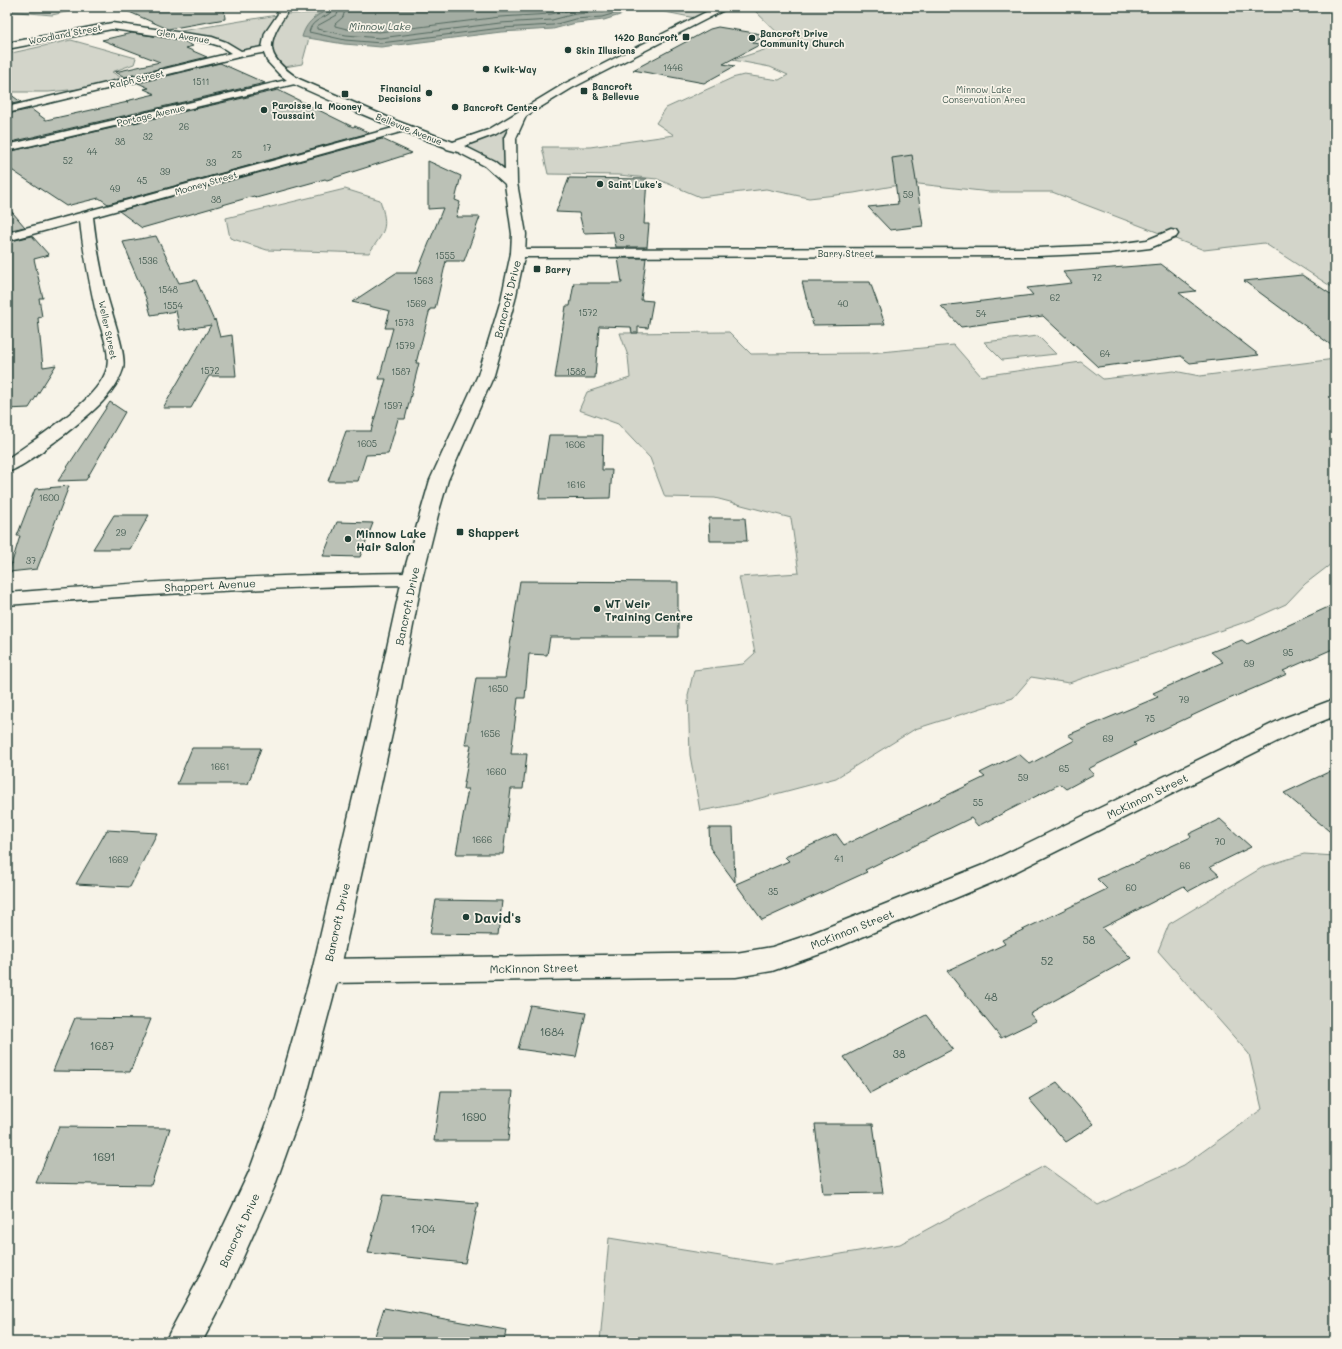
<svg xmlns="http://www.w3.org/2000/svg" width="1342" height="1349" font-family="Mali,sans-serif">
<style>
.green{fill:#d3d5ca;stroke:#79897f}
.water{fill:#a4ada3;stroke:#6f8077}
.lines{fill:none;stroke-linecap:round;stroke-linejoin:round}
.shore{stroke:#546a60;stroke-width:1}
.building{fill:#bbc1b6;stroke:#1f3d34}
.street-casing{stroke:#1f3d34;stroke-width:3}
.secondary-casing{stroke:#1f3d34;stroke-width:3}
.street{fill:#f7f3e8;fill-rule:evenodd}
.secondary{fill:#f7f3e8;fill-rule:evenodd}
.poi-dot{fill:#1f3d34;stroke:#f7f3e8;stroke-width:1.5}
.labels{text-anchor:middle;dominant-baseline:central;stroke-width:3.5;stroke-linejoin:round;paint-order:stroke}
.far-poi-label{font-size:9px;font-weight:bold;fill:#1f3d34;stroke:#f7f3e8;text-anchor:start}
.far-street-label{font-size:9px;fill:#1f3d34;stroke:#f7f3e8}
.number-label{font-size:9px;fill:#465e54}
.far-park-label{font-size:9px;fill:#435b52;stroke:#f7f3e8}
.far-water-label{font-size:10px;font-style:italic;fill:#405950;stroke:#f7f3e8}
.street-label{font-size:11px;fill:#1f3d34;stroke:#f7f3e8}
.poi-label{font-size:11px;font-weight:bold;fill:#1f3d34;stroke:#f7f3e8;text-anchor:start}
.near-number-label{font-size:11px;fill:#465e54}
.near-poi-label{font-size:13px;font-weight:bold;fill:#1f3d34;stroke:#f7f3e8;text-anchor:start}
</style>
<rect width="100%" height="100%" fill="#f7f3e8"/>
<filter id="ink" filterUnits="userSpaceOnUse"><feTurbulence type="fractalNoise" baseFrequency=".025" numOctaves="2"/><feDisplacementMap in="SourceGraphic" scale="8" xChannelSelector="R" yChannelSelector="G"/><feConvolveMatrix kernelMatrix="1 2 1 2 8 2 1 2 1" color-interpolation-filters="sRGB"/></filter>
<g filter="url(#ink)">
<!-- green -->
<g class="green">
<polygon points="7,7 59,7 70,11 52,15 7,11"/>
<polygon points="641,7 727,7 700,19"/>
<polygon points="751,7 1335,7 1335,289 1264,243 1204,250 1052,192 990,192 910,183 854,193 809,198 766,189 700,197 657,179 619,175 548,174 542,147 590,147 674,135 656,123 666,108 732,78 744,75 779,80 788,75 770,67 733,60 770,48 785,40"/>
<polygon points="322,13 315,16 302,64 279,68 267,49 240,54 230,47 169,33 283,14"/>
<polygon points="71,40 136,58 134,64 112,72 125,80 98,87 49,92 7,92 7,54"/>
<polygon points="522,115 505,173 453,147"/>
<path d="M345,189L380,200C389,229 385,230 369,253L267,250L230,238L226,218Z"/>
<polygon points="729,332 751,354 870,353 954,345 981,376 1081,362 1103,379 1174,371 1200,376 1335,359 1335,561 1305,584 1286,604 1251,620 1069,683 1031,677 1013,698 915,729 836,778 738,804 700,811 690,755 688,695 694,670 743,664 755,653 739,577 799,573 791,518 715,498 665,497 650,458 618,424 579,410 587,392 630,378 628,356 620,333"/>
<polygon points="1038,336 1056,354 1002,360 984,342"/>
<polygon points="1304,854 1335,856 1335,1342 600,1342 609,1238 776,1265 900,1244 1044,1166 1098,1205 1184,1165 1262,1109 1249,1054 1158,951 1169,924 1263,867"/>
</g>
<!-- water -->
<path class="water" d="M336,7H641L630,9L620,15L604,20L576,23L553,29L501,32L381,47L344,44L302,37C307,19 320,13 336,7Z"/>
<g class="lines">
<!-- shore -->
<g class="shore">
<path d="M335,7C330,19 312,17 309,32L345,40L381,43L501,28L553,25L575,19L602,17L619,12L624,7"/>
<polyline points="340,7 337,15 317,26 317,29 346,35 380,38 500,23 552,20 575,14 601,12 616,7"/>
<polyline points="346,7 343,17 335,24 335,26 347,29 379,32 500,17 551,14 589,7"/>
</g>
</g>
<!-- building -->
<g class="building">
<polygon points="118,7 224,7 225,19 168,29"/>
<polygon points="718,27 767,35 752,43 761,44 723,64 735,66 704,83 633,70 710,29"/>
<polygon points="132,33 182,40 193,46 186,48 207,57 125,77 115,72 160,62 102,40"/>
<polygon points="220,63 265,83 7,143 7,114 31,109 46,120 128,102 126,101 155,94 144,89 149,88 138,83"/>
<polygon points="278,90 353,127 355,126 369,133 108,204 99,198 66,206 7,167 7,152"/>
<polygon points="7,92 21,102 7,105"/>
<polygon points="382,139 412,153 327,180 325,179 256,198 254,196 142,228 119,211"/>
<polygon points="912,155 923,226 890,230 868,207 898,204 892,158"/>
<polygon points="428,161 461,176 455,200 460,202 456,217 480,217 464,261 446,261 435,309 430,309 416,363 419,363 405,419 398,419 388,454 366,455 358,481 328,481 346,431 371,431 386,379 379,379 393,328 385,328 390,311 352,302 396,273 417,273 443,208 428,209"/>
<polygon points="569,178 647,179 644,224 649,224 647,247 616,247 613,232 584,233 579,213 556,212"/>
<polygon points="7,206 25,227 7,231"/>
<polygon points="32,236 49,255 34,259 43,298 39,298 42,317 38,318 43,367 56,365 29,408 7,409 7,242"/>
<polygon points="156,236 179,283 196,280 214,321 215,319 220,337 232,335 236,376 209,376 191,408 163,408 211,325 180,330 176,311 151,315 146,298 129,259 130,259 123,242"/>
<polygon points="618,258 646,258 641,300 653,301 648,328 638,327 638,333 632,333 631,327 599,326 595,378 555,378 566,306 570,306 574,283 622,283"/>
<polygon points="1161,264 1196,291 1179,293 1259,355 1190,363 1181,356 1098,367 1043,316 961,327 941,306 1033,295 1027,288 1072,283 1063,272"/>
<polygon points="1302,275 1335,297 1335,348 1244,281"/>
<polygon points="802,282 870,282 885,324 813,325"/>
<polygon points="110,402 125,412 86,480 58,481"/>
<polygon points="549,435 603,435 602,470 612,470 610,498 539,499"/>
<polygon points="69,486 37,569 9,572 20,536 17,536 35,489"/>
<polygon points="114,515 149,515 130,549 93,549"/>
<polygon points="709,518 745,518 747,541 710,541"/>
<polygon points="337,522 373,523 360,557 323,556"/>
<polygon points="520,581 678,582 678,637 550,637 547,655 529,654 525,698 518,698 511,754 527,754 523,789 511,789 503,854 456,854 468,789 463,789 471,745 465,745 476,678 505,678"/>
<polygon points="1335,604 1335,648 1283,671 1287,674 1215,705 1134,743 1136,745 1088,769 1094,774 1066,789 1060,784 978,826 971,818 865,870 867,872 762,920 736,884 789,861 785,857 836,834 844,845 985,777 980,773 1019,754 1030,764 1075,740 1068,735 1158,697 1153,693 1223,662 1211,652 1242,640 1247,644"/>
<polygon points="192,748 261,748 248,784 177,784"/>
<polygon points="1335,769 1335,836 1284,793"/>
<polygon points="1220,819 1251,847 1210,867 1219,875 1189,891 1184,886 1102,928 1131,958 1030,1014 1036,1021 1001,1038 947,971 1005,944 1002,940 1107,889 1097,879 1132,863 1133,864 1191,837 1189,834"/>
<polygon points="709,828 733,828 735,882 710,848"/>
<polygon points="107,830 157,833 130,887 76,884"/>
<polygon points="436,900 502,901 498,935 430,934"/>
<polygon points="530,1005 586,1013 576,1057 518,1049"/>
<polygon points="926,1015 953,1049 870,1093 844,1057"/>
<polygon points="75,1018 151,1019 130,1072 53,1071"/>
<polygon points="1057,1082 1094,1124 1066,1142 1029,1099"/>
<polygon points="441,1091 513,1091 508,1141 434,1141"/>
<polygon points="815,1124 873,1124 883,1193 823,1194"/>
<polygon points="59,1127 170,1128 151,1185 36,1183"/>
<polygon points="383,1195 478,1203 465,1263 368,1253"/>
<polygon points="384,1308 506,1330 504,1342 373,1342"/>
</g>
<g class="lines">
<!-- street casing -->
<g class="street-casing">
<g id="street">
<polygon points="112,23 212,37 226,42 241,51 267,46 272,49 267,52 239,57 7,113 7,107 231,53 220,46 210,43 112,29 7,49 7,43"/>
<polygon points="295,78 299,79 300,81 299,83 7,151 7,145"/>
<path d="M404,125L408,126L410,128L408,130L93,217C96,244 101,270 107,295C111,312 127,354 123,369C115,396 86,417 65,434C51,444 23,468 7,472V459C34,440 99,400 107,368C111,349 99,326 95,308C89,279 83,250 80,221L7,241V233Z"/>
<polygon points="1171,230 1176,231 1178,234 1176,237 1150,248 1109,253 1037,256 518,257 513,256 511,253 513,250 518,249 1037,248 1109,245 1147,240"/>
<path d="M412,573L419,575L422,579L419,583L412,585C277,586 142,595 7,605V593C142,582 277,574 412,573Z"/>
<polygon points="1335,699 1335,716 1300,730 1001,879 826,952 772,971 736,977 326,983 316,979 312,971 316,963 326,959 736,953 772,947 808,935 983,865 1284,718"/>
</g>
</g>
<!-- secondary casing -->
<g class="secondary-casing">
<path id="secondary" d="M276,7H284L286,14C265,45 266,57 299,79L394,120L453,142L488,130L564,84L706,12L718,7H730L572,88L526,116L516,138L517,183L526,234L525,253L515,300L494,375L448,480L439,511L422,579L392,734L340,971L306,1098L274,1188L223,1302L202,1342H165L171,1330L199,1278L249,1172L276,1098L312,971L368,734L402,579L421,511L430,480L478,375L501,300L511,253L512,234L505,184L485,166L458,152L447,149L445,147L400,130L345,107L291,83L279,74L267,61L262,48L265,33L278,14ZM510,126L504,138L505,170L494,161L464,146L496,134Z"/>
</g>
<!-- street -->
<use href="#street" class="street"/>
<!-- secondary -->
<use href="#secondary" class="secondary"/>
</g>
</g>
<!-- markers -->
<g class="poi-dot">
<rect x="682" y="33" width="8" height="8" rx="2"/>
<circle cx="752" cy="38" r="4"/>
<circle cx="568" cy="50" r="4"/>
<circle cx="486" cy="69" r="4"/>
<rect x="580" y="87" width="8" height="8" rx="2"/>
<circle cx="429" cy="93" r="4"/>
<rect x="341" y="90" width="8" height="8" rx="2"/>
<circle cx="455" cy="107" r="4"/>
<circle cx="264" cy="110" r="4"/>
<circle cx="600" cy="184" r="4"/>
<rect x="533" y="265" width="8" height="8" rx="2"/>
<rect x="456" y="528" width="8" height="8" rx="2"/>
<circle cx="348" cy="539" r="4"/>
<circle cx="597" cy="609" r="4"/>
<circle cx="466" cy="917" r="4"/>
</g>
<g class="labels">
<!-- far-poi labels -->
<g class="far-poi-label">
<text x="760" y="33">Bancroft Drive<tspan x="760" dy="10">Community Church</tspan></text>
<text x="678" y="37" text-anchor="end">1420 Bancroft</text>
<text x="576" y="50">Skin Illusions</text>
<text x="494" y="69">Kwik-Way</text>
<text x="592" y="86">Bancroft<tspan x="592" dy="10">&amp; Bellevue</tspan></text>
<text x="421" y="88" text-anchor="end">Financial<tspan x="421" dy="10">Decisions</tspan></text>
<text x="272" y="105">Paroisse la<tspan x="272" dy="10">Toussaint</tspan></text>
<text x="345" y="106" text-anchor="middle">Mooney</text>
<text x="463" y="107">Bancroft Centre</text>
<text x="608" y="184">Saint Luke's</text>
<text x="545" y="269">Barry</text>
</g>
<!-- far-street labels -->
<g class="far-street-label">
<text transform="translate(65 34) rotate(-11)">Woodland Street</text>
<text transform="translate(183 36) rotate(9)">Glen Avenue</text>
<text transform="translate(137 79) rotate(-13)">Ralph Street</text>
<text transform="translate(151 115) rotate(-13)">Portage Avenue</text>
<text transform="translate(409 129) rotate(22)">Bellevue Avenue</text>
<text transform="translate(206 183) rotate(-16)">Mooney Street</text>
<text x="846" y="253">Barry Street</text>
<text transform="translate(108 330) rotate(78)">Weller Street</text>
</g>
<!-- number labels -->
<g class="number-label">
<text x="673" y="67">1446</text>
<text x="201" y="81">1511</text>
<text x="184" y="126">26</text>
<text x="148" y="136">32</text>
<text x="120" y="141">38</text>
<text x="267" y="147">17</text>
<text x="92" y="151">44</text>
<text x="237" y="154">25</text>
<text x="68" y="160">52</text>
<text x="211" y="162">33</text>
<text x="165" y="171">39</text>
<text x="142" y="180">45</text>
<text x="115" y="188">49</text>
<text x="908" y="194">59</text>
<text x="216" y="199">38</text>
<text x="622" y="237">9</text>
<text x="445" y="255">1555</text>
<text x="148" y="260">1536</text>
<text x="1097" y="277">72</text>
<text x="423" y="280">1563</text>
<text x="168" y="289">1548</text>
<text x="1055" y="297">62</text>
<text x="416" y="303">1569</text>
<text x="843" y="303">40</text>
<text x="173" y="305">1554</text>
<text x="588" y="312">1572</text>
<text x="981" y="313">54</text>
<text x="404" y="322">1573</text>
<text x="405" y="345">1579</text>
<text x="1105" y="353">64</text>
<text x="210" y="370">1572</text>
<text x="401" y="371">1587</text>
<text x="576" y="371">1588</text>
<text x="393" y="405">1597</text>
<text x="367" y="443">1605</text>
<text x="575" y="444">1606</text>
<text x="576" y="484">1616</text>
<text x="49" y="497">1600</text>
<text x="121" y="532">29</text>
<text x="31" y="560">37</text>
<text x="1288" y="652">95</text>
<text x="1249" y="663">89</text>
<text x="498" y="688">1650</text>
<text x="1184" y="699">79</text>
<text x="1150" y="718">75</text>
<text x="490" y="733">1656</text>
<text x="1108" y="738">69</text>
<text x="220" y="766">1661</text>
<text x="1064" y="768">65</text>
<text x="496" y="771">1660</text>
<text x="1023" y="777">59</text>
<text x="978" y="802">55</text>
<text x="482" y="839">1666</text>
<text x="1220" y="841">70</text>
<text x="839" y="858">41</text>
<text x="118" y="859">1669</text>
<text x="1185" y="865">66</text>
<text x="1131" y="887">60</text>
<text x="773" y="891">35</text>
</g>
<!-- far-park labels -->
<g class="far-park-label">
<text x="984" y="89">Minnow Lake<tspan x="984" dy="10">Conservation Area</tspan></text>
</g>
<!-- far-water labels -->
<g class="far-water-label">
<text x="380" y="26">Minnow Lake</text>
</g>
<!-- street labels -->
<g class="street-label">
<text transform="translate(507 299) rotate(-76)">Bancroft Drive</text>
<text transform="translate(210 585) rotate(-3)">Shappert Avenue</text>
<text transform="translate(407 606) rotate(-78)">Bancroft Drive</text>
<text transform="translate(1147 796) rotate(-26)">McKinnon Street</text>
<text transform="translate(337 922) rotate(-77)">Bancroft Drive</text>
<text transform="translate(852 929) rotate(-22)">McKinnon Street</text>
<text transform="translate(534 968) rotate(-1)">McKinnon Street</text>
<text transform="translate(239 1230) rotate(-65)">Bancroft Drive</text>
</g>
<!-- poi labels -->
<g class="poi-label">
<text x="468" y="532">Shappert</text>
<text x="356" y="533">Minnow Lake<tspan x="356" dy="13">Hair Salon</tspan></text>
<text x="605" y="603">WT Weir<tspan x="605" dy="13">Training Centre</tspan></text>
</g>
<!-- near-number labels -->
<g class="near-number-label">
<text x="1089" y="939">58</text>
<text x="1047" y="960">52</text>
<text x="991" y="996">48</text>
<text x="552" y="1031">1684</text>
<text x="102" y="1045">1687</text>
<text x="899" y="1053">38</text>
<text x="474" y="1116">1690</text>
<text x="104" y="1156">1691</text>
<text x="423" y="1228">1704</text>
</g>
<!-- near-poi labels -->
<g class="near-poi-label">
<text x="474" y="917">David's</text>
</g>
</g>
<!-- margin -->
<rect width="1342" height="1349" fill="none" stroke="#f7f3e8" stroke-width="24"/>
<rect x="12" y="12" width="1318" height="1325" fill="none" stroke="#1f3d34" stroke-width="1.5" filter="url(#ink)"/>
</svg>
